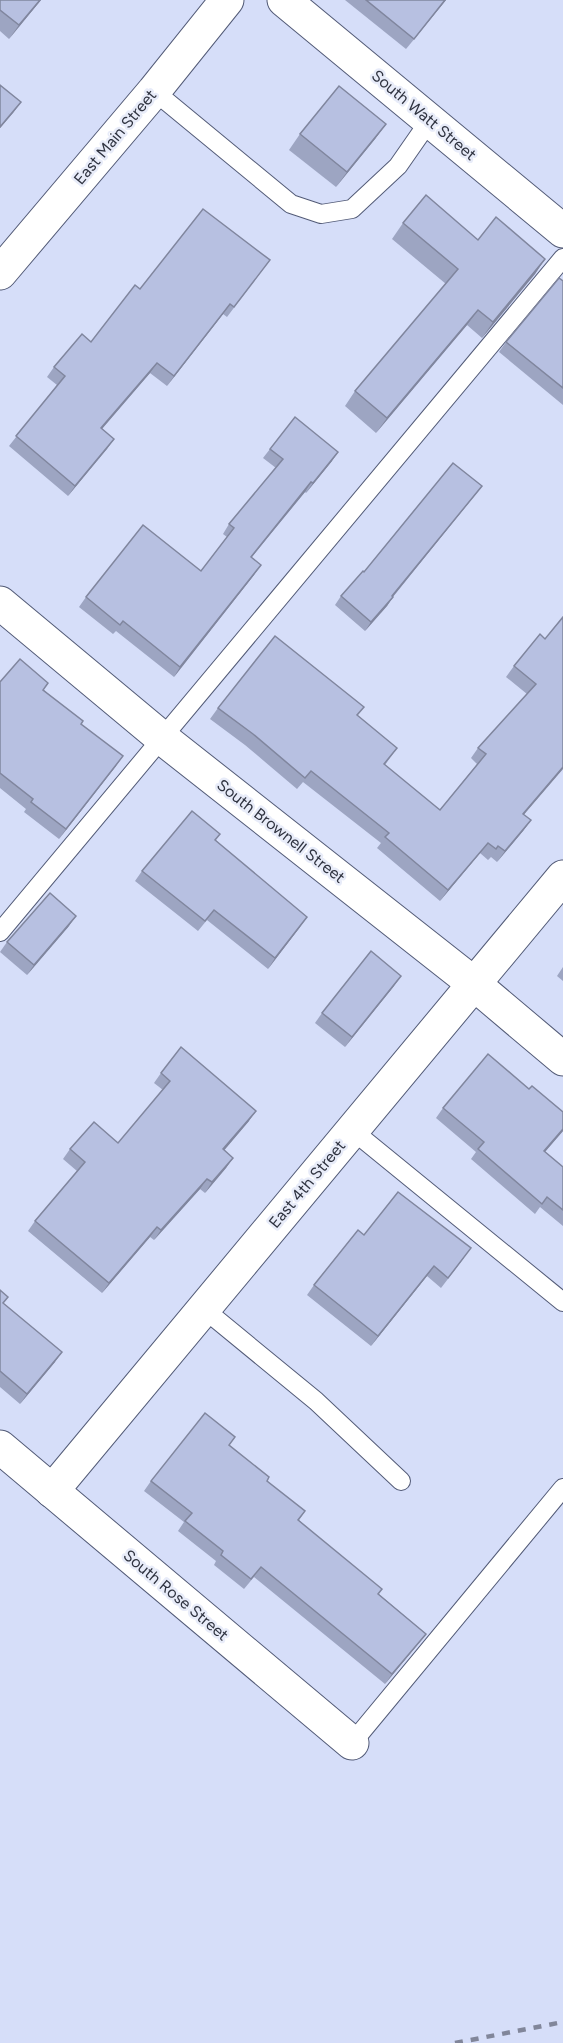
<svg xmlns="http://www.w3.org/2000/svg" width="563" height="2043" font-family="Figtree,sans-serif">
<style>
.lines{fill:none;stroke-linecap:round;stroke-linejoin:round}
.lane-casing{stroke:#535b77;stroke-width:20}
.street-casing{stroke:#535b77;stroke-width:35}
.primary-casing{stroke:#535b77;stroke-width:35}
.lane{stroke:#fff;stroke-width:18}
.street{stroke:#fff;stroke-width:33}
.primary{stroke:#fff;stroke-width:33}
.rail{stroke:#81869a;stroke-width:4.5;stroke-dasharray:8 8;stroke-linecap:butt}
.wall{fill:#9da5c2}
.shaded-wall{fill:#80869e}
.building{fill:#b7c0e1;stroke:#80869e;stroke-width:1.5}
.labels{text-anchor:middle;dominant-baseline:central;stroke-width:5;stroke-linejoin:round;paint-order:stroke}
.street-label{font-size:16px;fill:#2f3340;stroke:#e8ecf9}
</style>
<rect width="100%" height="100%" fill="#d6def9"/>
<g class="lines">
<!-- lane casing -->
<g class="lane-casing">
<g id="lane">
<polyline points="154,91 291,204 321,214 352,209 398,166 430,120"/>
<polyline points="0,932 563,258"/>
<polyline points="352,1130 563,1302"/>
<polyline points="204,1309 316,1401 401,1481"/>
<polyline points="352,1743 563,1488"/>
</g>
</g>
<!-- street casing -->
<g class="street-casing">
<g id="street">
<polyline points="284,0 563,231"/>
<polyline points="0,603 162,738 473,983 563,1059"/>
<polyline points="0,1447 352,1743"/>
<polyline points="52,1491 563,877"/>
</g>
</g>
<!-- primary casing -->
<g class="primary-casing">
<polyline id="primary" points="0,273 154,91 227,0"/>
</g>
<!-- lane -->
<use href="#lane" class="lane"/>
<!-- street -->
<use href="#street" class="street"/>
<!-- primary -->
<use href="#primary" class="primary"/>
<!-- rail -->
<polyline class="rail" points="455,2043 563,2022"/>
</g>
<!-- wall -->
<g class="wall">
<polygon points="0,0 41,0 9,39 0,31"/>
<polygon points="345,0 446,0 406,49"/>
<polygon points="386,124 375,139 336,187 289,150 300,134"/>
<polygon points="403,223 478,240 545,259 535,274 482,338 467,325 376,433 345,406 355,391 446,284 392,239"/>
<polygon points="270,260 227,317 223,314 167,386 150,373 102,429 114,439 68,496 9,446 57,385 47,377 54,367 91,342 140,289"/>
<polygon points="563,281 563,405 499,352 506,342"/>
<polygon points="270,449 332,461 306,493 305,492 252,557 254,575 174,677 116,631 113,634 79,607 86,597 201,571 227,537 223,534 229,524 276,468 263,458"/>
<polygon points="482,486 393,597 387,606 365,631 335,605 341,596 364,572"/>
<polygon points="540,634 524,815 531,820 523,831 497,862 491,857 488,860 480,853 440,901 377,848 381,843 303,782 297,789 245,745 210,719 218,708 364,707 357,716 397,748 385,765 440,810 477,764 471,758 478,748 527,694 506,677 514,666"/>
<polygon points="0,682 44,690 81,724 116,766 59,839 24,812 26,809 0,788"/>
<polygon points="216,840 300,927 268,969 207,920 198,931 135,881 142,871"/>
<polygon points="69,926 27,975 0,952 7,942"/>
<polygon points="563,967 563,981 557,976"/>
<polygon points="394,986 345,1047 315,1023 322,1013"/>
<polygon points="161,1073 249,1121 224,1150 233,1158 226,1168 205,1193 200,1189 154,1240 150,1237 102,1293 28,1231 35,1221 77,1171 63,1159 70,1149 118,1143 163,1090 154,1083"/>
<polygon points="529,1089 563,1112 563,1131 545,1152 563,1167 563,1226 540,1207 535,1214 471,1159 476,1152 436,1118 443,1108"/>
<polygon points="364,1235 464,1258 441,1288 427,1276 371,1346 307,1295 314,1285"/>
<polygon points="0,1290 3,1303 55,1362 20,1404 0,1387"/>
<polygon points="235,1437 229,1445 267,1481 305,1511 299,1520 379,1594 426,1634 418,1644 385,1684 254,1577 244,1589 214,1565 216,1561 178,1531 184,1522 144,1491 151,1481"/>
</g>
<!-- shaded-wall -->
<g class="shaded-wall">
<polygon points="40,0 41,0 9,39 19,25"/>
<polygon points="445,0 446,0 406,49 414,39"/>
<polygon points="21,102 13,113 0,128 0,127"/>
<polygon points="386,124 375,139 336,187 347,172"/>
<polygon points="545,259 535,274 482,338 493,322"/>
<polygon points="230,304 223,314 167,386 174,376"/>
<polygon points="478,310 467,325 376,433 387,418"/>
<polygon points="157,363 150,373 94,438 101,428"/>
<polygon points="114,439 107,449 68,496 75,486"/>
<polygon points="338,452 332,461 306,493 313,483"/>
<polygon points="311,482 305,492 244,566 251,557"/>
<polygon points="482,486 475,495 386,605 392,596"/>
<polygon points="261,565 254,575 174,677 180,667"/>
<polygon points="393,597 387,606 365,631 371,622"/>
<polygon points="123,756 116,766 59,839 66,829"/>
<polygon points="563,767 563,769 515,825 523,814"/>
<polygon points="531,820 523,831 497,862 505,851"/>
<polygon points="488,843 480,853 440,901 448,890"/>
<polygon points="76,916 69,926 27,975 34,965"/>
<polygon points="307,917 300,927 268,969 275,958"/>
<polygon points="401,976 394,986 345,1047 352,1037"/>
<polygon points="256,1111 249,1121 216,1160 223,1149"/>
<polygon points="563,1129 563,1131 537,1161 544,1151"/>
<polygon points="233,1158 226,1168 205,1193 212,1182"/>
<polygon points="207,1179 200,1189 154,1240 161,1230"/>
<polygon points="157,1227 150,1237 102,1293 109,1283"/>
<polygon points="434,1266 427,1276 371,1346 378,1336"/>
<polygon points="62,1352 55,1362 20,1404 27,1394"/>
<polygon points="426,1634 418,1644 385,1684 392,1674"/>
</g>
<!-- building -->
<g class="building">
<polygon points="0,0 40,0 19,25 0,10"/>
<polygon points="366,0 445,0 414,39"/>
<polygon points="0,85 21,102 0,127"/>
<polygon points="339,86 386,124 347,172 300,134"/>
<polygon points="426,195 478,240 496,217 545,259 493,322 478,310 387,418 355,391 458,269 403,223"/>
<polygon points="203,209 270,260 234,307 230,304 174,376 157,363 101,428 114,439 75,486 16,436 65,376 54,367 82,334 91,342 135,285 140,289"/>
<polygon points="559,278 563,281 563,388 506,342"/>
<polygon points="295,417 338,452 313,483 311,482 251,557 261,565 180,667 123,621 120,625 86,597 143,525 201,571 234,528 229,524 283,459 270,449"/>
<polygon points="453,463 482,486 392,596 393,597 371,622 341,596 363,571 364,572"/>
<polygon points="563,617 563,767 523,814 531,820 505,851 498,846 496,849 488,843 448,890 385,837 389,833 311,771 305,778 253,734 218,708 275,636 364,707 357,715 397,748 384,764 440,810 486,754 478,748 536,684 514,666 540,634 545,639"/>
<polygon points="20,659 48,683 43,690 83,721 81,724 123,756 66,829 31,802 33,799 0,773 0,682"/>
<polygon points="192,811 220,834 215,840 307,917 275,958 214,910 205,921 142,871"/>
<polygon points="50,893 76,916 34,965 7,942"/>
<polygon points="371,951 401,976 352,1037 322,1013"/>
<polygon points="181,1047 256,1111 223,1149 233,1158 212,1182 207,1179 161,1230 157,1227 109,1283 35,1221 85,1162 70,1149 94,1122 118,1143 170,1081 161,1073"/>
<polygon points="488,1054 529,1089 532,1086 563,1112 563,1129 544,1151 563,1167 563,1210 547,1197 542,1204 478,1149 484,1142 443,1108"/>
<polygon points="398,1192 471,1248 448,1278 434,1266 378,1336 314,1285 358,1230 364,1235"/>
<polygon points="0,1290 8,1297 3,1303 62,1352 27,1394 0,1371"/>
<polygon points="205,1413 235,1437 229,1445 269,1477 267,1481 305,1511 298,1520 382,1589 378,1594 426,1634 392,1674 261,1567 251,1579 221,1555 223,1551 185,1521 192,1513 151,1481"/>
</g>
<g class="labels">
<!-- street labels -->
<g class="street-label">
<text transform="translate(424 115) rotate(40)">South Watt Street</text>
<text transform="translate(115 137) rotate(-50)">East Main Street</text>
<text transform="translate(281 831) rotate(38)">South Brownell Street</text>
<text transform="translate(307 1184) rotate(-50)">East 4th Street</text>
<text transform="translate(176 1595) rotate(40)">South Rose Street</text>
</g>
</g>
</svg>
